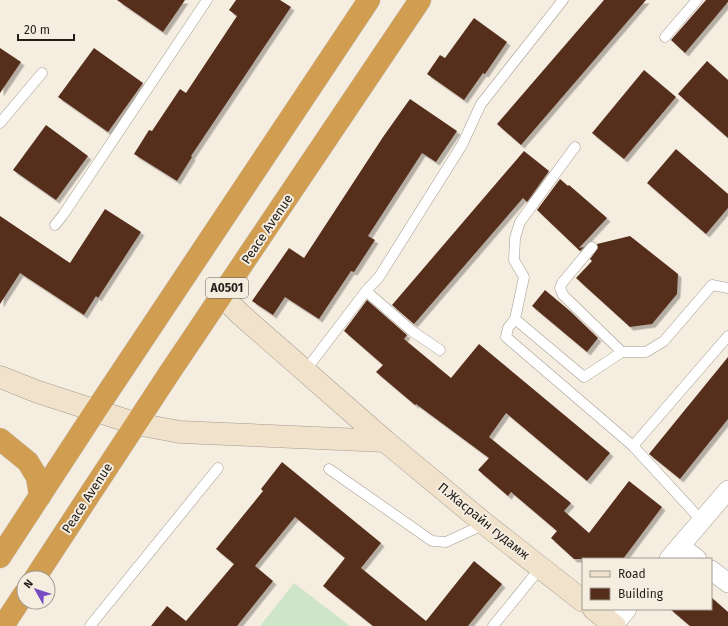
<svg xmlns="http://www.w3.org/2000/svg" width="728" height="626" font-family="'Fira Sans',sans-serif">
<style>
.green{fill:#cfe5c8}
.building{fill:#562f1c;filter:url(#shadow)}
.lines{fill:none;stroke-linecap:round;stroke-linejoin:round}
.lane-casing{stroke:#a49b90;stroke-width:11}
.street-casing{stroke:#a49b90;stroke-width:20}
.secondary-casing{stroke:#a49b90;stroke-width:23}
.highway-casing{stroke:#cececc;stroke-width:23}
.lane{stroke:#fff;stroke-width:10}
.street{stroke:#fff;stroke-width:19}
.secondary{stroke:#f1e2cb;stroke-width:22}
.highway{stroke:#d09d51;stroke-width:22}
.labels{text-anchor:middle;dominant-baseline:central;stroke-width:4;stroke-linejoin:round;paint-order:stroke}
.shield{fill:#f6ede1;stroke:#615c55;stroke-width:1}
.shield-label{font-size:12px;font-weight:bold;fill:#211e19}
.street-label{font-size:13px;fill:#211e19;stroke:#f6ede1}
</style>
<defs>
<filter id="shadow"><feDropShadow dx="3.5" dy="3.5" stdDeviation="0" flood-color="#0004"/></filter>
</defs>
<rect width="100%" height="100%" fill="#f6ede1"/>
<!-- green -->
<polygon class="green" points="294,583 350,626 260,626"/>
<!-- building -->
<g class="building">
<polygon points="117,0 185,0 163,32"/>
<polygon points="236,0 280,0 291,7 191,156 192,157 177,181 134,154 149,130 152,131 180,89 186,93 237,16 229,10"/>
<polygon points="604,0 646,0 521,145 497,124"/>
<polygon points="706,0 728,0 728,2 685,53 671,40"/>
<polygon points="474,18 507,42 485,74 483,73 464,100 427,74 440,55 445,58"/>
<polygon points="0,48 21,62 0,93"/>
<polygon points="94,48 143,83 108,132 58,97"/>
<polygon points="707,61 728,80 728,138 678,94"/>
<polygon points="644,70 676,97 624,159 592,133"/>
<polygon points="410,99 457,131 436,162 422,153 368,236 375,240 354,272 351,271 319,319 285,297 273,315 252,301 289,248 304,258 383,137"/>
<polygon points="46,125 88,156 56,200 13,170"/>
<polygon points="676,149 728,194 728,208 706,234 647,183"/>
<polygon points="524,151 549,171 527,202 523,198 414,324 392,305"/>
<polygon points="560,179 568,186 569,185 607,218 579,248 584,247 580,251 537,210"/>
<polygon points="105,209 141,232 98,298 96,296 84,315 20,273 0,304 0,216 70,263"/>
<polygon points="630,236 678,274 677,294 652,324 630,327 576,278 592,261 590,259 598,248 597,244"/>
<polygon points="545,290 570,311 598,338 587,352 532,306"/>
<polygon points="367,300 407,335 404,339 451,378 479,344 610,453 587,481 506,413 489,437 571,503 564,511 589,533 629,481 662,507 623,559 574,559 551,538 557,531 511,492 508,496 478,470 489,458 416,404 415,405 376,372 383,365 344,331"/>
<polygon points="728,357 728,419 680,479 649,454"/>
<polygon points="282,462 381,543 361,568 426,621 474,561 502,584 468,626 373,626 323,586 345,558 295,517 255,566 273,581 237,626 151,626 167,606 186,621 234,564 216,549 263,491 261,489"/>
<polygon points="711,597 728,612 728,626 690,626 670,609 711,609"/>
</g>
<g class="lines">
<!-- lane casing -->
<g class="lane-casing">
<g id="lane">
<polyline points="665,37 697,0"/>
<polyline points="0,123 42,73"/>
<polyline points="575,147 520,222 515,238 514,260 524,277 515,319 584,377 622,352 646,352 664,341 712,285 728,288"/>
<polyline points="55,225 63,215 207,0"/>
<polyline points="592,247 562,283 560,288 563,295 622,352"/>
<polyline points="366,291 412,331 440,350"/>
<polyline points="515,319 508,328 506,337 633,446 702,521"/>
<polyline points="305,371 366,291 379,277 462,145 481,104 563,0"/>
<polyline points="633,446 728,336"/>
<polyline points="329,469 432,541 446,542 485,524"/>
<polyline points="90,626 218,468"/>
<polyline points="493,626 541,567"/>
</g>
</g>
<!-- street casing -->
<g class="street-casing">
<g id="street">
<polyline points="680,546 697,559"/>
<polyline points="669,559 728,490"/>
<polyline points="711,570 728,583"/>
<polyline points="614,625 627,609"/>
</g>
</g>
<!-- secondary casing -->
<g class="secondary-casing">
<g id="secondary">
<polyline points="222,296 240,314 385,441 485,524 583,601"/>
<polyline points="0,377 38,392 137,424 180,432 385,441"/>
<polyline points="594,609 615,626"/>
</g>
</g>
<!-- highway casing -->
<g class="highway-casing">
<g id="highway">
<polyline points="0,439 28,462 37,477 40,496"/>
<polyline points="0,557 96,410 369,0"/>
<polyline points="35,578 168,375 420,0"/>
<polyline points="3,626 24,594"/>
</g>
</g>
<!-- lane -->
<use href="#lane" class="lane"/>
<!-- street -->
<use href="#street" class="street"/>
<!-- secondary -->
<use href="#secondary" class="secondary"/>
<!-- highway -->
<use href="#highway" class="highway"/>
</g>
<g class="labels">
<!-- shield labels -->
<rect class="shield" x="206" y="278" width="42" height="20" rx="3"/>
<g class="shield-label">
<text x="227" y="288">A0501</text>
</g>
<!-- street labels -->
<g class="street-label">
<text transform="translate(267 229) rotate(-56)">Peace Avenue</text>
<text transform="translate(87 498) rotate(-57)">Peace Avenue</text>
<text transform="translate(484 521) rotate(39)">П.Жасрайн гудамж</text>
</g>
</g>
<!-- legend -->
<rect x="582" y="558" width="130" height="52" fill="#f6ede1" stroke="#a19a91"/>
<rect x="590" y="571" width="20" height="6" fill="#f1e2cb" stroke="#a19a91"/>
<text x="618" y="578" font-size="12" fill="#211e19">Road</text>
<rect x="590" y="588" width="20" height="12" fill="#562f1c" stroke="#a19a91"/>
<text x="618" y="598" font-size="12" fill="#211e19">Building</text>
<!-- north arrow -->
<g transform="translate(36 590) rotate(309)"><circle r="19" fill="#f6ede1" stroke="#a19a91"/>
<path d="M0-3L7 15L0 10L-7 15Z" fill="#774bc3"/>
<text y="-6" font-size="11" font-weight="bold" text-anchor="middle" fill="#211e19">N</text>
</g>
<!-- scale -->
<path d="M18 34v6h56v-6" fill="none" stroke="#211e19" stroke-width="2"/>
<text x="24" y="34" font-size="12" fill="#211e19" stroke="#f6ede1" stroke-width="3" paint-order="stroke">20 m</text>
</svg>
